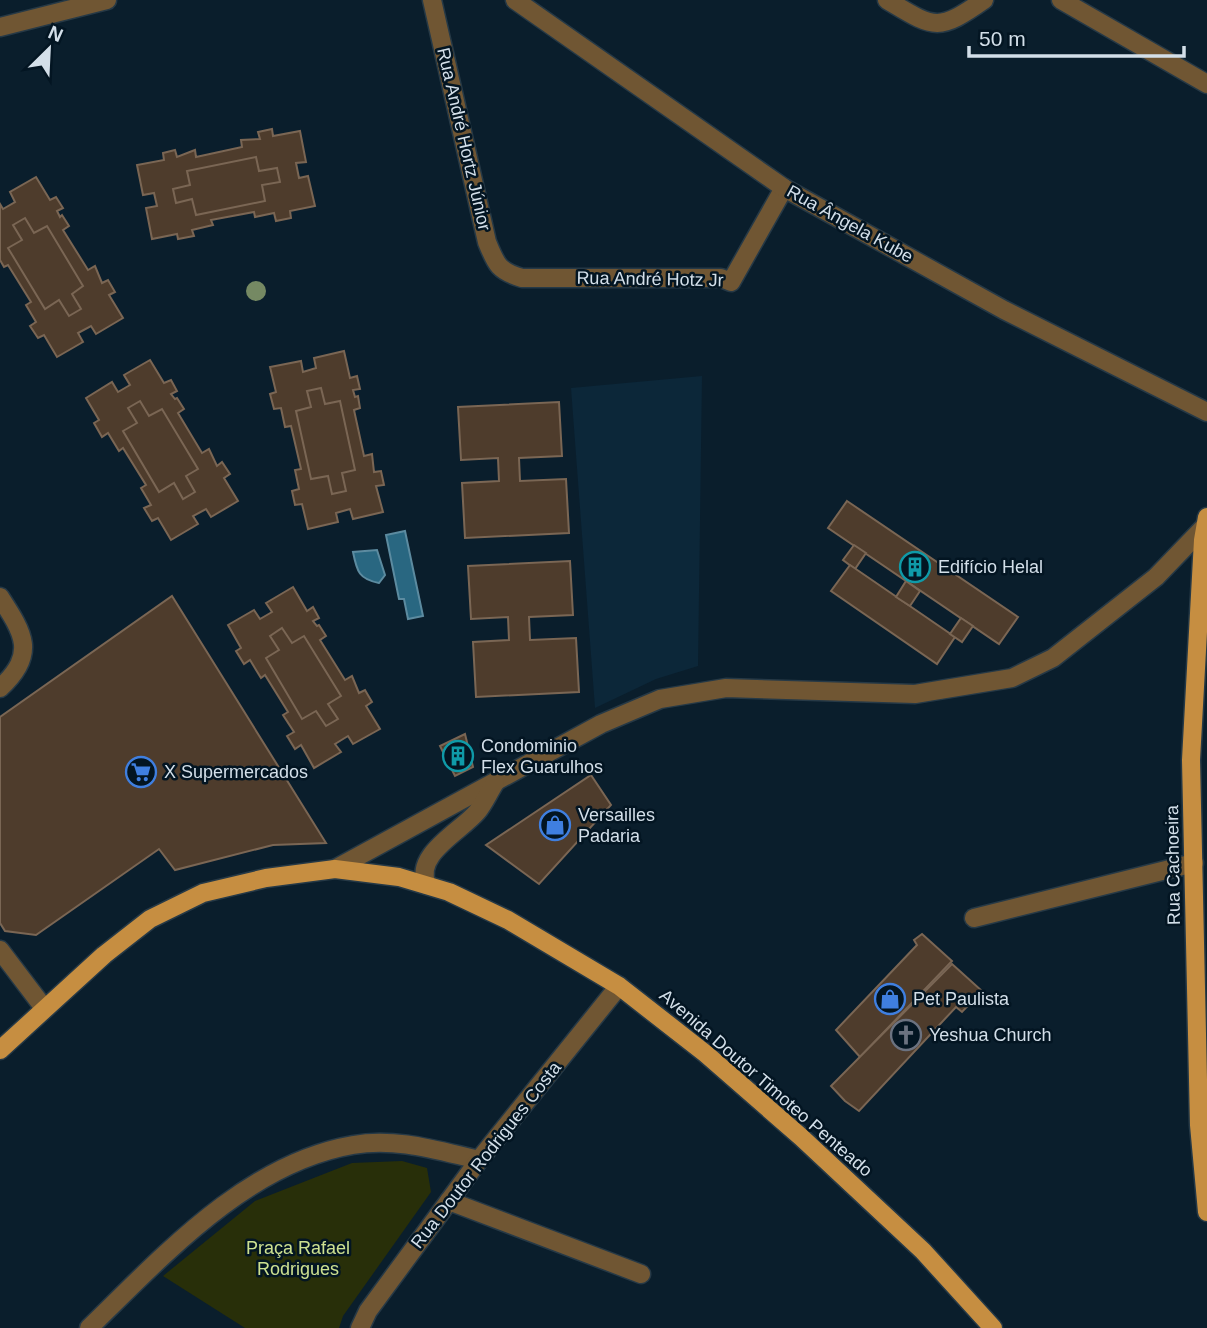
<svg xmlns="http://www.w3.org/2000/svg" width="1207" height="1328" font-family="Arial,sans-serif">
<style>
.built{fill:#0c2739}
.green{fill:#282f09}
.water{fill:#296781;stroke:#5c8ba0;stroke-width:2}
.building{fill:#4e3c2c;stroke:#7a6654;stroke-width:2}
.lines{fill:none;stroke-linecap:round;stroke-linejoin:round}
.minor-casing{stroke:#263946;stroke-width:21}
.major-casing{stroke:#263946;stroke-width:21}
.minor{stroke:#705633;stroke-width:18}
.major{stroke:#c68e41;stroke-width:18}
.tree{fill:#758963}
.labels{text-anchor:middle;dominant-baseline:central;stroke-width:5;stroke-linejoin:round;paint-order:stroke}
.street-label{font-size:18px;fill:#d3dfe9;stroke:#031522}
.poi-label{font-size:18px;fill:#d3dfe9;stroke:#031522;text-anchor:start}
.park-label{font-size:18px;fill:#cde090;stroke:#031522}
</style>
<rect width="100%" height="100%" fill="#0a1e2c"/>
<!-- built -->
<polygon class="built" points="702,376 698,666 656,679 595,708 571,388"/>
<!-- green -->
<polygon class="green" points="402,1161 427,1168 431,1192 343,1316 339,1328 245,1328 163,1276 255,1201 352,1163"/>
<!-- water -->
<g class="water">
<polygon points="405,531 423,616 408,619 404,599 399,599 386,535"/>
<path d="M377,550L385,575L379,583C359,579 357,572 353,552Z"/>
</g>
<!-- building -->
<g class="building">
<polygon points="272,129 273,136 300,131 306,162 296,163 299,178 308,176 315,206 290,211 291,218 276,221 274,213 255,217 254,212 211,220 213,225 192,230 194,236 178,239 177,234 152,239 146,208 157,206 154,193 143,195 137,165 164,160 163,153 175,150 177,157 195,150 196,157 242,147 241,140 260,139 258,132"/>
<polygon points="256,157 259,171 277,168 280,182 262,185 265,201 196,215 192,199 176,203 173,189 190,185 187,171"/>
<polygon points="36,177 50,200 56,197 63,208 57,211 60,217 62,215 69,226 63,230 88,270 95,266 102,283 108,280 115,292 109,295 123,318 96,334 91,326 78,333 83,342 57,357 44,335 38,338 30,326 36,322 26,305 31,302 8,265 4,267 0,260 0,204 3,209 15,202 10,192"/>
<polygon points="25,218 34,233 47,226 83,286 72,294 81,309 69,316 59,300 45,309 8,248 22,240 13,225"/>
<polygon points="344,351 350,378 357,376 360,389 353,390 355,397 358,396 360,408 354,410 364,456 372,454 374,472 381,471 384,485 376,486 383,512 353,519 350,509 336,513 338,522 308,529 302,504 295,505 292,491 299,489 295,470 301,469 291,426 285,427 281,408 274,409 270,394 276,392 270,367 301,361 303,372 316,368 314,358"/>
<polygon points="150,360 164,383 171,380 177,391 171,394 175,399 177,398 184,409 178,413 202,453 209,449 217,466 222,462 230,474 224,478 238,501 211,517 206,509 193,516 198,524 171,540 158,518 152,521 144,508 151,505 141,488 146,485 123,448 119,451 108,433 102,437 94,423 99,420 86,398 112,382 118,392 130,385 124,375"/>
<polygon points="321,388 325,404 340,401 355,470 342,473 346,491 332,494 328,476 311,479 296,411 311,407 307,391"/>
<polygon points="140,401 149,416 162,409 198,469 186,476 195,492 183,499 174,483 159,492 123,431 137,423 128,408"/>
<polygon points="559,402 562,456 519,458 520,481 566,479 569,533 465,538 462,483 499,481 498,458 461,460 458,407"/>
<polygon points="847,501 1018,617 999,644 828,528"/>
<polygon points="854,545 866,553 855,569 843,560"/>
<polygon points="570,561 573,615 529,617 530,640 576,638 579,692 476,697 473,642 509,640 508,617 471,619 468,566"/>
<polygon points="850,565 955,637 937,664 831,591"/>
<polygon points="906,581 920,591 910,606 896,597"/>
<polygon points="293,587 307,611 313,607 319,618 313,621 317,626 319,625 326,636 320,640 345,680 352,676 359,693 365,690 372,702 366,706 380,729 353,744 348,736 335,744 341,752 314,768 301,745 295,749 287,736 294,732 283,715 288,712 265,675 261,678 250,660 244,664 236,651 241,648 228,625 254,610 260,619 272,612 266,603"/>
<polygon points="172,596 326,843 273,845 175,870 159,849 36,935 5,931 0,923 0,717"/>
<polygon points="961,618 973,626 962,642 950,634"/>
<polygon points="282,628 292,643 304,636 341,696 328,704 338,719 326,726 316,711 302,719 266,658 279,650 270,636"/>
<polygon points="465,734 473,767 455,776 440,746"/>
<polygon points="591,775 611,805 539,884 486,845"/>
<polygon points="922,934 952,961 860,1057 836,1030 917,945 914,940"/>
<polygon points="952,964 982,991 962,1012 956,1007 859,1111 845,1101 831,1086"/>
</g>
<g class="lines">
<!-- minor casing -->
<g class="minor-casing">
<g id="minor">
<path d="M432,0L487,242C496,264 498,271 522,278H721L731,282L784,188"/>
<polyline points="515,0 784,188 1004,310 1207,412"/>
<path d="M887,0C934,28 937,33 984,0"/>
<polyline points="1061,0 1207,84"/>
<polyline points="0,27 107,0"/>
<path d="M0,597C24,634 37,654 0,688"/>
<polyline points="335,869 601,724 660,699 726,688 915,694 1012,678 1053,658 1156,577 1207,524"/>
<path d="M427,885C413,855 460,832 477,812C484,804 489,792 495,783"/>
<polyline points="974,918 1194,863"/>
<polyline points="0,950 44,1008"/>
<polyline points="449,1201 641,1274"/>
<path d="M89,1328C163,1256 247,1163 353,1145C396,1137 439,1151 479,1160"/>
<polyline points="360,1328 368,1311 479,1160 619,986"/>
</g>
</g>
<!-- major casing -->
<g class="major-casing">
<g id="major">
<polyline points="1207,517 1203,540 1191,760 1199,1125 1207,1212"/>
<polyline points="0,1050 104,955 150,919 203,893 266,878 335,869 399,877 449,892 508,920 619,986 706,1054 801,1137 923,1251 993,1328"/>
</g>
</g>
<!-- minor -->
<use href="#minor" class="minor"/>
<!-- major -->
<use href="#major" class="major"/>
</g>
<!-- trees -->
<circle class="tree" cx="256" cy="291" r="10"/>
<!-- icons -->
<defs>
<g id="building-ring" transform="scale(1.575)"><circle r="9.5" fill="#031522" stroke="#0f9aa8" stroke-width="1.5"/><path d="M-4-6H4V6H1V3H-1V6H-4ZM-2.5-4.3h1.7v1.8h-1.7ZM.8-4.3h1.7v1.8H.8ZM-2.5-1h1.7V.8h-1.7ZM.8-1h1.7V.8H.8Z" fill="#0f9aa8"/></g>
<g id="supermarket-ring" transform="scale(1.575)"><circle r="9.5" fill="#031522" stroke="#3f7fe0" stroke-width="1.5"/><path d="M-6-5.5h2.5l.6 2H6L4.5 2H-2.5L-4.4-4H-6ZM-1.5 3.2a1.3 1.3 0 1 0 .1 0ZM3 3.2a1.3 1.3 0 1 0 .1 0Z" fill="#3f7fe0"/></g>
<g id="shop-ring" transform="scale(1.575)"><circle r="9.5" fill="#031522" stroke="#3f7fe0" stroke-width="1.5"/><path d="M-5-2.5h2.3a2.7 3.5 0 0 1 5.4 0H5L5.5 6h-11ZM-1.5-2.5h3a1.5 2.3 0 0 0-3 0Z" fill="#3f7fe0"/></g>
<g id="church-ring" transform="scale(1.575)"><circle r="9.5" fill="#031522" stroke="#6b7280" stroke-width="1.5"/><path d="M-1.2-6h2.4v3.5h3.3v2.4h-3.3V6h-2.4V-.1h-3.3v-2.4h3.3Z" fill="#6b7280"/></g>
</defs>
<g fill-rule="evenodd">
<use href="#building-ring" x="915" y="567"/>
<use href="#building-ring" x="458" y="756"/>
<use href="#supermarket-ring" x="141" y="772"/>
<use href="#shop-ring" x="555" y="825"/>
<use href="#shop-ring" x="890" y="999"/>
<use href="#church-ring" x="906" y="1035"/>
</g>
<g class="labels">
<!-- street labels -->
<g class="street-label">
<text transform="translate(464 139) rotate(77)">Rua André Hortz Júnior</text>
<text transform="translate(850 224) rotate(29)">Rua Ângela Kube</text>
<text transform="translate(650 279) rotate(1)">Rua André Hotz Jr</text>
<text transform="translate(1173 865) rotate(-91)">Rua Cachoeira</text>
<text transform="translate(766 1083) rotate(41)">Avenida Doutor Timoteo Penteado</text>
<text transform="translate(486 1155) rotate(-52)">Rua Doutor Rodrigues Costa</text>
</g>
<!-- poi labels -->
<g class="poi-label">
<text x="938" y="567">Edifício Helal</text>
<text x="481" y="746">Condominio<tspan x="481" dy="21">Flex Guarulhos</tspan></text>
<text x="164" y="772">X Supermercados</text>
<text x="578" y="815">Versailles<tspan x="578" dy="21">Padaria</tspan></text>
<text x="913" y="999">Pet Paulista</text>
<text x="929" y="1035">Yeshua Church</text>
</g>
<!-- park labels -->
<g class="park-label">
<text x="298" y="1248">Praça Rafael<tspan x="298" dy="21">Rodrigues</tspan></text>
</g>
</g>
<!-- north arrow -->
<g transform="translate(49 49) rotate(24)" stroke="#031522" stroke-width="5" paint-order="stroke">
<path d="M0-5L12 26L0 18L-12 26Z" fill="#d3dfe9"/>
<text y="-10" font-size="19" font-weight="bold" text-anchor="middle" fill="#d3dfe9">N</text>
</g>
<!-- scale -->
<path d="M969 46v10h215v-10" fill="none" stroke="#d3dfe9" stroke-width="3.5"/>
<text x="979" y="46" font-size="21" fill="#d3dfe9" stroke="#031522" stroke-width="5" paint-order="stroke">50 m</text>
</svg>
